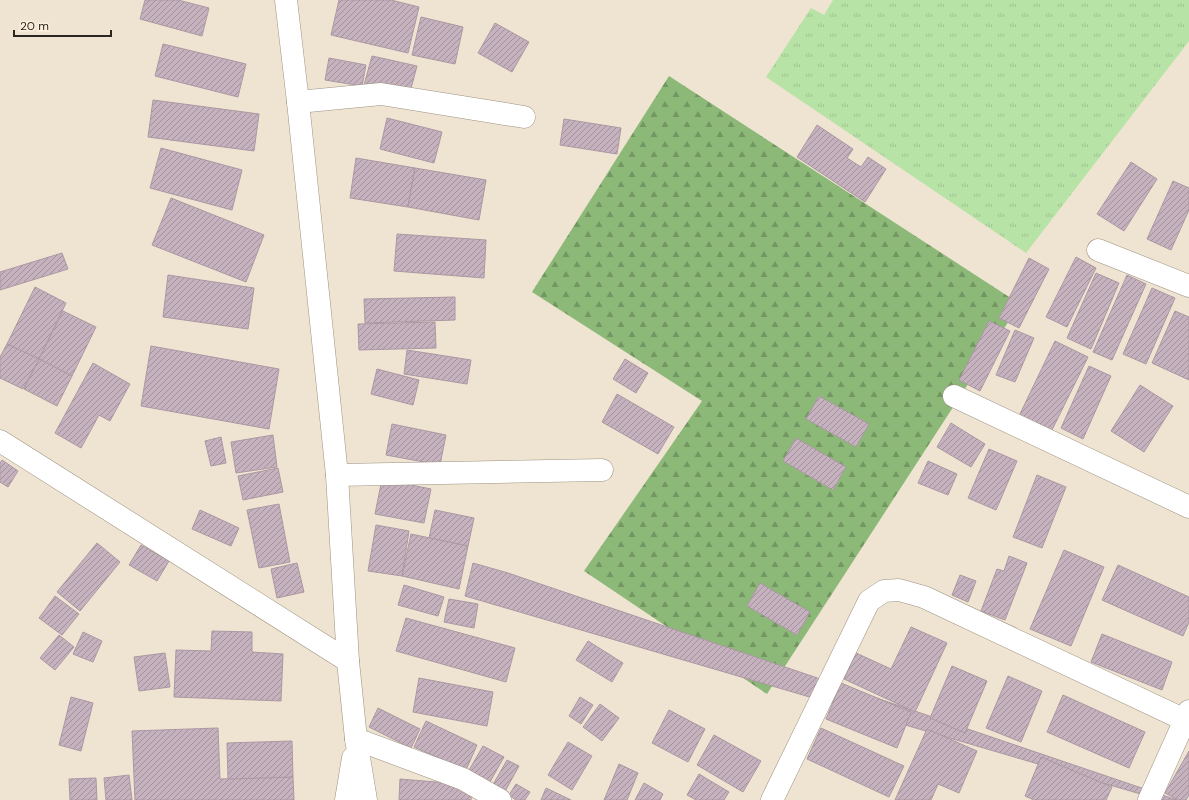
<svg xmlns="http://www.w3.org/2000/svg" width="1189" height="800" font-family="'DM Sans',sans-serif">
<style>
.grass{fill:url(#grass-tufts)}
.forest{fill:url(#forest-firs)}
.building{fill:url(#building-hatch);stroke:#ab98a3}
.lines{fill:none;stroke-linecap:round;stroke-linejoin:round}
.minor-casing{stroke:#9d9281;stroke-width:23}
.major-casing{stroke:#9d9281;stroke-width:23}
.minor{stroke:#fff;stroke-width:22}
.major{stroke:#fff;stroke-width:22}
</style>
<defs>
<pattern id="grass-tufts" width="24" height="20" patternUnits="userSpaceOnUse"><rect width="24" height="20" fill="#b8e3a7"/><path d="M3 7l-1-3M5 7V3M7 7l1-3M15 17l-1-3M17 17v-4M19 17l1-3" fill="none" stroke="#9ec38f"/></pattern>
<pattern id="forest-firs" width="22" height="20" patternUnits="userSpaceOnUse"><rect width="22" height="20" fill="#8cb978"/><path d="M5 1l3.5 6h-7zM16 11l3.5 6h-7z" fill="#739662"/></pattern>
<pattern id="building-hatch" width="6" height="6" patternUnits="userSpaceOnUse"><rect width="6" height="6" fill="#c6b2be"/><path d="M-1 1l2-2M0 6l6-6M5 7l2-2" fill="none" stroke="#a1919a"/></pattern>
</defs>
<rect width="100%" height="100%" fill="#efe3d1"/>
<!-- grass -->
<polygon class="grass" points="833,0 1189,0 1189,41 1026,253 766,77 811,8 824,15"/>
<!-- forest -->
<polygon class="forest" points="669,76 1020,304 767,694 584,571 702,401 532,292"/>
<!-- building -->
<g class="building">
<polygon points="145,0 178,0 209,8 202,36 140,19"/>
<polygon points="339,0 391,0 419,7 408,53 331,35"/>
<polygon points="421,17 463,27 455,64 412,55"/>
<polygon points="495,23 529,42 512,72 478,53"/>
<polygon points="163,44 246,64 238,97 155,76"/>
<polygon points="372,56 417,66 409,96 364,85"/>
<polygon points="329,58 366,65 362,86 325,80"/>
<polygon points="153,100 259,114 254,151 148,137"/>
<polygon points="387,118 442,132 434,163 380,149"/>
<polygon points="564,119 621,128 617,154 560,145"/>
<polygon points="817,125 853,149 847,158 861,167 868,157 886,169 865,202 797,157"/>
<polygon points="161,148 242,170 232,210 150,188"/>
<polygon points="356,158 415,168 408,207 350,198"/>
<polygon points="1131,162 1157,179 1124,231 1097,214"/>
<polygon points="415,168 486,180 479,220 408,207"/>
<polygon points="1173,181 1189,188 1189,210 1171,250 1147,239"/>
<polygon points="171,198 264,235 246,282 152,245"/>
<polygon points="397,234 486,240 484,278 394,271"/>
<polygon points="62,253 68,269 0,290 0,272"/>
<polygon points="1076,257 1096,268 1067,327 1046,317"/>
<polygon points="1029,258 1049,269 1019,328 999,318"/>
<polygon points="1096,273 1119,283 1091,349 1067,338"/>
<polygon points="168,275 254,288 248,329 163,317"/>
<polygon points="1127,275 1146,284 1112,360 1093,352"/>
<polygon points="35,287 66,303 39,359 7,344"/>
<polygon points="1152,288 1175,298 1146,364 1123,354"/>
<polygon points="455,297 455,320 365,323 364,299"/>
<polygon points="63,311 96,327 72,376 39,359"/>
<polygon points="1175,311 1189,317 1189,380 1152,363"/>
<polygon points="989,321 1010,331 980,391 959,380"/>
<polygon points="435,322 436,348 359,350 358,324"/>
<polygon points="1015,330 1034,338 1015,382 996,375"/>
<polygon points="1055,341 1088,357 1051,432 1019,416"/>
<polygon points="7,344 39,359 23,389 0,378 0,357"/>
<polygon points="151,346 279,369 269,429 141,406"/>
<polygon points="407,350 471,360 467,384 404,374"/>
<polygon points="39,359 72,376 57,406 24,389"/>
<polygon points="625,359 648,373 636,393 613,379"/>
<polygon points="93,363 130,384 110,421 99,415 81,448 55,433"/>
<polygon points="1089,366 1111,376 1083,439 1061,428"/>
<polygon points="377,369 419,380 413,405 371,394"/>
<polygon points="1140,385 1173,406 1144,452 1111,431"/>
<polygon points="617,394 674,427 658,454 602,422"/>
<polygon points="819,396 869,424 856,447 806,419"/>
<polygon points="951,423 985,444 971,467 937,447"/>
<polygon points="392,424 446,435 440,465 386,455"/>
<polygon points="273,435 277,467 236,473 231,442"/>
<polygon points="221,437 226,463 211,466 205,441"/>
<polygon points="796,438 846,467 833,490 783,461"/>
<polygon points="989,449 1017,461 996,510 968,498"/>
<polygon points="2,460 18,471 8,487 0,482 0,463"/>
<polygon points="928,461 957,474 948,495 918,483"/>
<polygon points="278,468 283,492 243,500 238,476"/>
<polygon points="1037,475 1066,487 1042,548 1013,537"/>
<polygon points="382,479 431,489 424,523 375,514"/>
<polygon points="279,504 290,562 259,568 247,510"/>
<polygon points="200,510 239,528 231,546 192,529"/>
<polygon points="435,510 474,518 468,546 429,538"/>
<polygon points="376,525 409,531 402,576 368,571"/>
<polygon points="411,534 468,546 459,589 402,576"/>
<polygon points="97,543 120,562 80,611 57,592"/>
<polygon points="141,545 169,561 157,581 129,565"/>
<polygon points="1064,550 1104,567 1071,646 1030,629"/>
<polygon points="1009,556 1027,563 1005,620 981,611 997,569 1004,571"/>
<polygon points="297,563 304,592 277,598 271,569"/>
<polygon points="473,563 508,573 1177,800 1161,800 465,596"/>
<polygon points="1118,565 1189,597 1189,622 1183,636 1102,600"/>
<polygon points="960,575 976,581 968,602 952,595"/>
<polygon points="760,583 810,612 797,635 747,606"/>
<polygon points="404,585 444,597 438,616 398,605"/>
<polygon points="55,596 79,614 62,635 39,618"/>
<polygon points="449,599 478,604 474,628 444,622"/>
<polygon points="406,618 515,648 506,682 396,651"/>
<polygon points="911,627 947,643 915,712 844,679 856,653 891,669"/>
<polygon points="212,631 252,632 252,652 283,654 281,701 174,697 176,650 211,651"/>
<polygon points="83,632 102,641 93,662 73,654"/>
<polygon points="1102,634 1172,662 1162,690 1091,662"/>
<polygon points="59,635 74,647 55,670 40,658"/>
<polygon points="588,641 623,663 612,682 576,660"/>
<polygon points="165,653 170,687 139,691 134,657"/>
<polygon points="952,666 987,681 965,733 930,718"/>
<polygon points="1008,676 1042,691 1021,742 986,728"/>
<polygon points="419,678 493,692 487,726 413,712"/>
<polygon points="841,683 911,712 897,748 826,719"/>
<polygon points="1063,695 1145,732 1129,768 1047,732"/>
<polygon points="71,697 93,703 81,751 59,745"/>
<polygon points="580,697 593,705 581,724 569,716"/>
<polygon points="600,704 619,718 602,741 583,727"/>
<polygon points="378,708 420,729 411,748 369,727"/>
<polygon points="669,710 705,729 688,762 652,743"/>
<polygon points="426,721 477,745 466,770 414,747"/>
<polygon points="218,728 220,779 293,777 294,800 135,800 132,731"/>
<polygon points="821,728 904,766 889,797 807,759"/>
<polygon points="927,729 977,751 959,793 938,784 931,800 895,800"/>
<polygon points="714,735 761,761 743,792 697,765"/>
<polygon points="292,741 293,777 228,779 227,743"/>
<polygon points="568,742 592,756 572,790 548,775"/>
<polygon points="483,746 504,757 486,789 465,777"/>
<polygon points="1189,751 1189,795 1186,800 1178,800 1165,793"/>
<polygon points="1041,757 1112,787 1106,800 1034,800 1025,796"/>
<polygon points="507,760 519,766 503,795 491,788"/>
<polygon points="619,764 638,773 627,800 604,800"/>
<polygon points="699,774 729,792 724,800 696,800 687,795"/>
<polygon points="129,775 132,800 106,800 104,778"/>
<polygon points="96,778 97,800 70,800 69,779"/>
<polygon points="400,779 472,785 471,800 399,800"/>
<polygon points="644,783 663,794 660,800 635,800"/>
<polygon points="516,784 530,792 525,800 516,800 509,795"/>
<polygon points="546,788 571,800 541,800"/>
</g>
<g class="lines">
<!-- minor casing -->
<g class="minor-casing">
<g id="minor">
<polyline points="298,102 381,94 524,117"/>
<polyline points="1098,250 1189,286"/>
<polyline points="954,396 1189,507"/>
<polyline points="0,441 348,661"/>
<polyline points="337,475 602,470"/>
<polyline points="356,739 463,779 500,800"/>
<polyline points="772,800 869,601 884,591 899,590 924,597 1185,720"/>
<polyline points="1149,800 1189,711"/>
</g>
</g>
<!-- major casing -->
<g class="major-casing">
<g id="major">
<polyline points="286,0 298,102 337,475 348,661 356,739 366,800"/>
<polyline points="346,800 353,758"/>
</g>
</g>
<!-- minor -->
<use href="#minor" class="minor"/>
<!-- major -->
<use href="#major" class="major"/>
</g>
<!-- scale -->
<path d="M14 30v6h97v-6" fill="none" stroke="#2b2720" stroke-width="2"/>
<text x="20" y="30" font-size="12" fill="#2b2720" stroke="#fdf1de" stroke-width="3" paint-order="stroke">20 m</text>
</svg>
